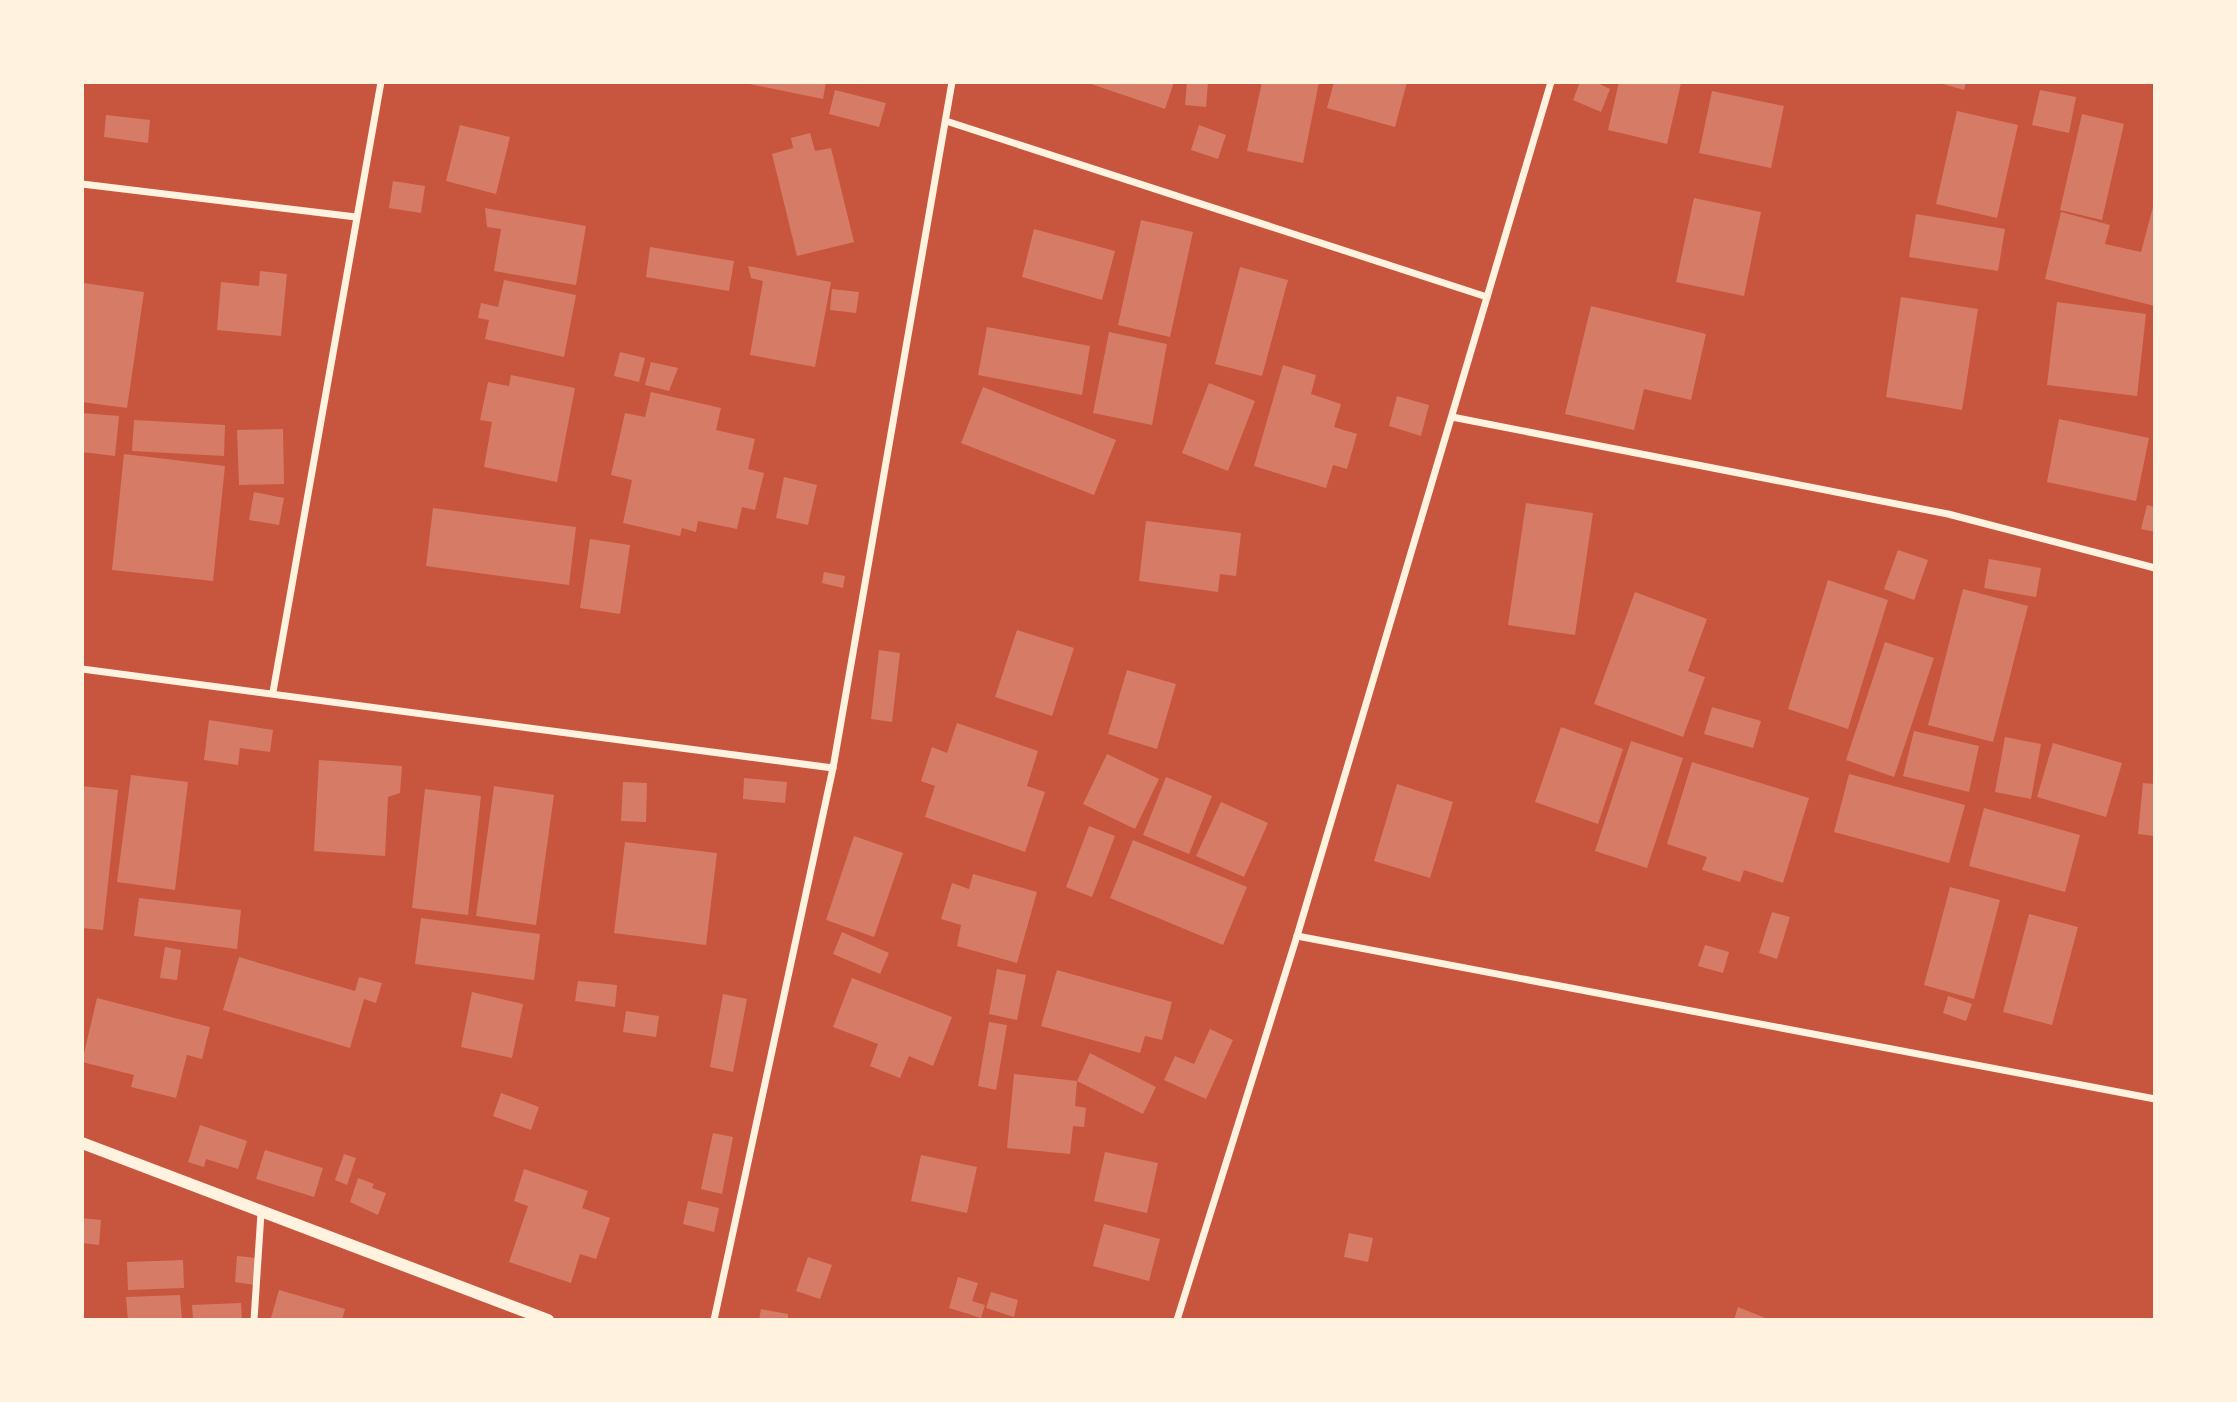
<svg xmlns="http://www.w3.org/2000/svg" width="2237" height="1402" font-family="'Fira Sans',sans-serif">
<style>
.building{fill:#d67c66}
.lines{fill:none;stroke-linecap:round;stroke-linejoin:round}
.minor{stroke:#fff3e0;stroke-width:7}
.tertiary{stroke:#fff3e0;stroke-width:12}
</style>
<rect width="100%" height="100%" fill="#c8553d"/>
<!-- building -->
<g class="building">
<polygon points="740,82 826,82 823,99"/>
<polygon points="1085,82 1174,82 1165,109"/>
<polygon points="1187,82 1208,83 1206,107 1185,105"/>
<polygon points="1262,82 1319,82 1303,163 1247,151"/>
<polygon points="1334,82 1407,82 1395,127 1327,108"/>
<polygon points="1580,82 1595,82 1610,89 1601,112 1573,100"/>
<polygon points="1619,82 1681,83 1667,144 1608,130"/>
<polygon points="1936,82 1966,82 1964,90"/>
<polygon points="835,90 886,103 879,127 829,114"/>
<polygon points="2040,90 2076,97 2069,133 2032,125"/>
<polygon points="1712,91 1784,106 1771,168 1699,153"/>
<polygon points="1957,111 2018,125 1997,218 1936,204"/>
<polygon points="2082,114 2124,124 2102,220 2060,210"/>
<polygon points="106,115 150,120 148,143 104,137"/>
<polygon points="460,125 510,137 496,194 446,181"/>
<polygon points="1199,125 1226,135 1218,159 1191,150"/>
<polygon points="810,133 815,151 831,148 854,242 797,256 772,154 793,148 791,138"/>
<polygon points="393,181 425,186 421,213 389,208"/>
<polygon points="1694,198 1761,212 1744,296 1676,282"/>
<polygon points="2154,203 2155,306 2045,279 2061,212 2110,225 2105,244 2141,252"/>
<polygon points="485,208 586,226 576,285 494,271 501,229 487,227"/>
<polygon points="1916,214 2005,229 1998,271 1909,257"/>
<polygon points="1141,220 1193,232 1170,337 1118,325"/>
<polygon points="1034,229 1115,251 1102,300 1022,277"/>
<polygon points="650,247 734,261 729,291 646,277"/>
<polygon points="748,266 831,282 815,367 750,355 763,281 751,278"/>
<polygon points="1240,267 1288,280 1262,376 1215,364"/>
<polygon points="260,271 287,274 281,336 217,330 221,282 259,286"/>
<polygon points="504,280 576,295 564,357 485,339 489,320 478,318 481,303 498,307"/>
<polygon points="84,283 144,292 127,408 82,402"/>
<polygon points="832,289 859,292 856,313 830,310"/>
<polygon points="1901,297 1978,309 1962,410 1886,397"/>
<polygon points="2057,302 2146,314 2137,396 2047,385"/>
<polygon points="1591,306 1706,334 1691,400 1644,389 1634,430 1565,414"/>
<polygon points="987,327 1090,346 1082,395 978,375"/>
<polygon points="1109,332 1167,344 1152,425 1093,413"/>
<polygon points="620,352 645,358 639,382 614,376"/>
<polygon points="651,362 678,368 669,391 645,385"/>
<polygon points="1283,365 1316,375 1311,394 1341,404 1334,427 1357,434 1347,469 1333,465 1326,488 1254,466"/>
<polygon points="511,375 575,388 557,482 484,467 492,422 480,420 488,382 509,386"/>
<polygon points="1209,383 1255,401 1228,471 1182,453"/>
<polygon points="983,387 1116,440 1094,495 961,443"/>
<polygon points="651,392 721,408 716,430 755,439 748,469 764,473 755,510 742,507 737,529 698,521 696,532 682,528 680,536 623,523 632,480 611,475 625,413 645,417"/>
<polygon points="1397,396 1429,405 1421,436 1389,426"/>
<polygon points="82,413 119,416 115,456 82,452"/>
<polygon points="2059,419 2149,438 2136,501 2047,482"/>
<polygon points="134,420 225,425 224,456 132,451"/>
<polygon points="283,429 284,484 239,485 237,430"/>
<polygon points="124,454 225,466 213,581 112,570"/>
<polygon points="784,477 817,485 808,525 776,518"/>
<polygon points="254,492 284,498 279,525 249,520"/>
<polygon points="1526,503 1593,513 1575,635 1508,625"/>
<polygon points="2147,505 2155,507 2155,532 2141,529"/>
<polygon points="433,508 576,527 569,585 426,566"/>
<polygon points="1146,521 1241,533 1236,576 1220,574 1218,592 1139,581"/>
<polygon points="590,539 630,545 620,614 580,608"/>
<polygon points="1898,550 1928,560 1914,600 1884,589"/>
<polygon points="1989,559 2041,568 2036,597 1984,588"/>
<polygon points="824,572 845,576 843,588 822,583"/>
<polygon points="1828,580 1888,600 1848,729 1788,709"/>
<polygon points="1963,589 2028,606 1993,742 1928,725"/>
<polygon points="1635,592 1707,619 1688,671 1705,677 1683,737 1594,704"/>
<polygon points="1017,630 1074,648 1052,716 995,697"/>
<polygon points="1885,642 1934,658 1894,777 1846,760"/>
<polygon points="879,650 900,653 892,722 871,719"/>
<polygon points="1127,670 1176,684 1157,749 1108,734"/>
<polygon points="1712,707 1761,721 1753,748 1704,734"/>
<polygon points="209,720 273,730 270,752 240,748 238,765 204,760"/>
<polygon points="957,723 1038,751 1027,786 1045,792 1025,852 925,817 935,786 921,781 932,747 947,753"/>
<polygon points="1561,727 1623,749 1598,824 1535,802"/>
<polygon points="1914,731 1979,746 1969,792 1903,776"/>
<polygon points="2005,737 2041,744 2031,799 1995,792"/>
<polygon points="1631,741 1683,758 1647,868 1595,851"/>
<polygon points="2053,743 2122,763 2106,817 2037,797"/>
<polygon points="1107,754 1159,779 1135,829 1083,804"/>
<polygon points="319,760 402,766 400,793 388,797 385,856 314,851"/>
<polygon points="1692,762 1809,798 1783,883 1744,870 1740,882 1702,870 1707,857 1667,844"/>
<polygon points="1849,774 1965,805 1949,863 1834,832"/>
<polygon points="131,775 188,782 175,890 117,882"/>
<polygon points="1166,777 1212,796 1189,854 1143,835"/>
<polygon points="744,778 787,782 785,803 743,799"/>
<polygon points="623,782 647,783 646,822 621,821"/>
<polygon points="2143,783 2155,784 2155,836 2138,834"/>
<polygon points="1397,784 1453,802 1430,878 1374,861"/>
<polygon points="82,786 118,790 103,930 82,928"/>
<polygon points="494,786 554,795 536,925 476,916"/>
<polygon points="425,789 481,796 468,915 412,908"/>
<polygon points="1221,802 1268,823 1244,877 1196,856"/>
<polygon points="1984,808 2080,835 2065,892 1969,866"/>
<polygon points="1089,826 1115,836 1092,897 1066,887"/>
<polygon points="854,836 903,853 874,937 826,920"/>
<polygon points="1133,840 1247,887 1223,945 1110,898"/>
<polygon points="625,842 717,853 706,945 614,933"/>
<polygon points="973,874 1037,892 1017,963 957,946 961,925 941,919 952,883 969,889"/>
<polygon points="1950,887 2000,900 1974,999 1924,985"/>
<polygon points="139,898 241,910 237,949 134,936"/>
<polygon points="1772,912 1790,917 1777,959 1759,953"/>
<polygon points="2029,914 2078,927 2052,1025 2003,1012"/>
<polygon points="421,918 540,934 534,980 415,964"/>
<polygon points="842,932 889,953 880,974 833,954"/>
<polygon points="1705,945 1729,952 1723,973 1698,966"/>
<polygon points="165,947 181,950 177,980 160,978"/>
<polygon points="239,957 355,991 359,977 382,983 376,1003 364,999 350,1048 223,1010"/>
<polygon points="997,969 1026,975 1017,1020 989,1014"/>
<polygon points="1057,970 1172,1002 1162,1040 1145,1036 1140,1053 1041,1026"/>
<polygon points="852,978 952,1017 933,1066 909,1056 900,1078 870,1066 878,1044 833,1027"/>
<polygon points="578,981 617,985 615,1007 575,1001"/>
<polygon points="472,992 523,1004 512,1058 461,1047"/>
<polygon points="723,994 747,999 733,1072 710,1067"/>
<polygon points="1948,996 1972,1004 1966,1021 1943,1013"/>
<polygon points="97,998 210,1027 202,1059 187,1055 176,1098 131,1087 134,1075 82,1062"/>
<polygon points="626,1011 659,1016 656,1037 623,1032"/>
<polygon points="989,1022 1007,1025 996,1090 978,1086"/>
<polygon points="1210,1029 1233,1040 1206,1099 1164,1080 1175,1056 1194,1064"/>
<polygon points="1090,1053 1156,1087 1143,1114 1077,1081"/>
<polygon points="1014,1074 1077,1081 1075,1106 1086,1108 1084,1127 1073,1126 1070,1154 1007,1148"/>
<polygon points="501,1093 539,1107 531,1130 493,1116"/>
<polygon points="200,1125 247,1141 238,1169 206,1159 204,1167 188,1162"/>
<polygon points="713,1133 733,1137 722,1194 701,1189"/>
<polygon points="265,1150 323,1168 314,1197 256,1179"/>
<polygon points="1105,1152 1158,1163 1147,1213 1094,1201"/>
<polygon points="344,1154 356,1158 347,1185 335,1180"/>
<polygon points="921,1155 977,1167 967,1213 911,1201"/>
<polygon points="524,1169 588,1191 582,1208 610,1218 596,1259 580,1254 571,1283 509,1262 528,1206 514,1201"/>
<polygon points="358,1178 374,1184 372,1188 386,1193 378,1215 350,1202"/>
<polygon points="688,1201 719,1208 714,1232 683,1224"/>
<polygon points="82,1218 101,1220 99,1245 82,1243"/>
<polygon points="1104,1224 1160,1239 1149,1281 1093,1266"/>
<polygon points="1349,1233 1373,1238 1368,1262 1344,1257"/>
<polygon points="237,1256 257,1258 255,1285 235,1282"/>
<polygon points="808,1257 832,1265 820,1299 796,1291"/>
<polygon points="183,1260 184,1288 128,1290 127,1262"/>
<polygon points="958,1277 978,1283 972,1301 985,1305 981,1318 949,1308"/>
<polygon points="279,1290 345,1309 342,1320 271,1318"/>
<polygon points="991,1292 1018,1300 1014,1317 986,1308"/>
<polygon points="180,1295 182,1320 128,1320 126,1297"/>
<polygon points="241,1303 242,1320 193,1320 192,1305"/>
<polygon points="1738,1307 1770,1320 1734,1320"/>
<polygon points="761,1309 788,1314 788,1320 759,1320"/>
</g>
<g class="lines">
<!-- minor -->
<g class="minor">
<polyline points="946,121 1487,297"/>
<polyline points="82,184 356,217"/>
<polyline points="1452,417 1948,514 2155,568"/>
<polyline points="82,669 833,768"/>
<polyline points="273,692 381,82"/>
<polyline points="1297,936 2155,1099"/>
<polyline points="254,1320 261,1213"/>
<polyline points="714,1320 833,768 952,82"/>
<polyline points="1177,1320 1297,936 1551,82"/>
</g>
<!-- tertiary -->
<polyline class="tertiary" points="82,1143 548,1320"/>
</g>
<!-- border -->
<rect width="2237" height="1402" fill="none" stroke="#fff3e0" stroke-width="168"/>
</svg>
